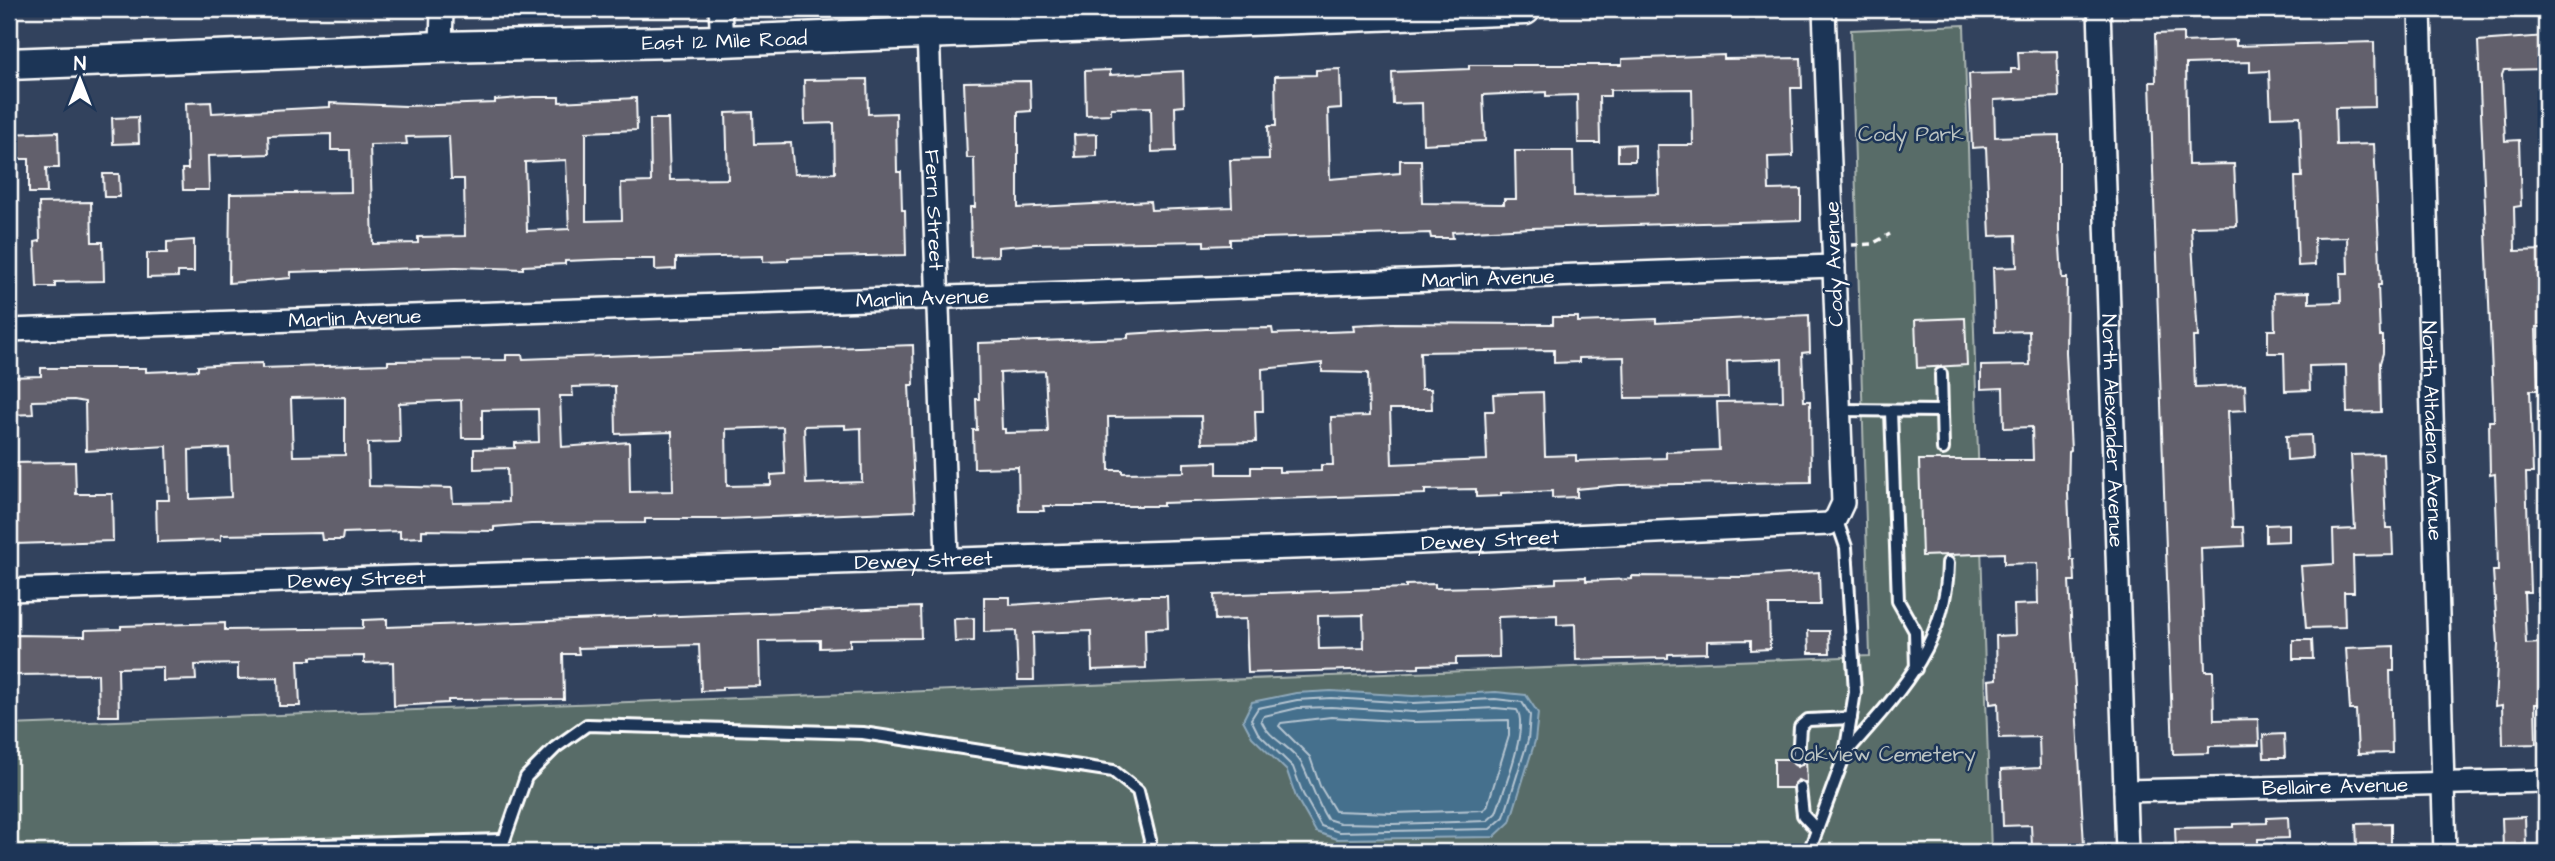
<svg xmlns="http://www.w3.org/2000/svg" width="2555" height="861" font-family="'Architects Daughter',sans-serif">
<style>
.green{fill:#586c67;stroke:#acb6b3;stroke-width:2}
.water{fill:#456f8d;stroke:#8fa9bb;stroke-width:2}
.lines{fill:none;stroke-linecap:round;stroke-linejoin:round}
.shore{stroke:#b5c5d1;stroke-width:2}
.building{fill:#62616c;stroke:#fff;stroke-width:2;fill-rule:evenodd}
.lane-casing{stroke:#fff;stroke-width:16}
.street-casing{stroke:#fff;stroke-width:26}
.secondary-casing{stroke:#fff;stroke-width:35}
.path{stroke:#fff;stroke-width:3.5;stroke-dasharray:7 5;stroke-linecap:butt}
.lane{stroke:#1d3557;stroke-width:10}
.street{stroke:#1d3557;stroke-width:21}
.secondary{stroke:#1d3557;stroke-width:30}
.labels{text-anchor:middle;dominant-baseline:central;stroke-width:5;stroke-linejoin:round;paint-order:stroke}
.street-label{font-size:21px;fill:#fff;stroke:#1d3557}
.park-label{font-size:21px;fill:#bcc4c2;stroke:#1d3557}
</style>
<rect width="100%" height="100%" fill="#32425d"/>
<filter id="ink" filterUnits="userSpaceOnUse"><feTurbulence type="fractalNoise" baseFrequency=".0143" numOctaves="2"/><feDisplacementMap in="SourceGraphic" scale="14" xChannelSelector="R" yChannelSelector="G"/><feConvolveMatrix kernelMatrix="1 2 1 2 8 2 1 2 1" color-interpolation-filters="sRGB"/></filter>
<g filter="url(#ink)">
<!-- green -->
<polygon class="green" points="1964,25 1991,852 9,852 9,725 1870,656 1851,30"/>
<!-- water -->
<polygon class="water" points="1331,691 1413,696 1496,692 1526,695 1538,713 1535,741 1510,822 1494,837 1337,839 1316,832 1296,797 1287,771 1252,737 1243,720 1252,702 1296,693"/>
<g class="lines">
<!-- shore -->
<g class="shore">
<polygon points="1331,698 1413,703 1495,699 1522,702 1530,715 1528,740 1504,817 1490,829 1339,832 1321,826 1303,794 1293,767 1258,733 1251,719 1258,708 1297,700"/>
<path d="M1331,707L1413,712L1495,708L1517,710C1529,728 1503,792 1496,813L1487,821L1393,824L1340,823L1327,819C1316,801 1311,782 1302,764C1292,746 1269,740 1261,720L1264,716L1298,708Z"/>
<polygon points="1331,717 1413,722 1509,720 1509,736 1487,807 1483,810 1393,813 1335,811 1320,786 1310,757 1279,726 1281,723"/>
</g>
</g>
<!-- building -->
<g class="building">
<polygon points="2183,33 2183,42 2236,40 2236,46 2374,42 2375,107 2335,108 2336,145 2374,144 2381,285 2378,285 2380,336 2383,336 2383,353 2380,363 2381,412 2347,413 2346,365 2309,366 2310,390 2285,391 2284,353 2268,353 2268,330 2275,330 2274,293 2309,292 2309,303 2341,302 2340,273 2348,273 2347,237 2314,238 2315,265 2298,266 2295,177 2302,177 2300,116 2271,117 2269,71 2250,72 2250,62 2186,64 2188,165 2234,164 2237,226 2191,227 2198,337 2193,337 2195,387 2245,385 2246,410 2228,411 2233,527 2243,527 2244,546 2201,548 2205,671 2213,671 2214,720 2258,719 2259,745 2209,746 2209,753 2173,754 2150,82 2156,82 2155,34"/>
<polygon points="2546,36 2546,69 2504,70 2502,75 2505,141 2519,140 2521,206 2514,207 2515,251 2546,250 2546,327 2536,327 2538,390 2530,390 2533,473 2526,473 2530,592 2524,592 2526,644 2541,643 2542,677 2546,677 2546,704 2535,704 2536,744 2503,745 2502,705 2495,706 2498,644 2493,571 2498,571 2497,529 2495,474 2490,475 2489,421 2494,421 2478,41"/>
<polygon points="2057,51 2059,97 1994,100 1995,137 2059,135 2059,231 2062,278 2067,278 2066,352 2071,451 2069,452 2068,494 2071,560 2074,560 2075,581 2069,581 2084,845 2032,847 2031,825 2003,826 2001,770 2040,768 2039,737 1999,738 1998,703 1990,704 1989,680 1997,679 1996,636 2015,635 2014,605 2038,604 2037,563 2004,564 2004,553 1922,556 1919,460 2033,460 2032,427 2004,428 2003,388 1981,389 1981,366 2030,365 2029,331 1995,332 1993,268 2017,267 2016,235 1990,236 1986,147 1972,148 1969,74 2011,73 2011,69 2019,69 2018,52"/>
<polygon points="1724,55 1724,59 1801,58 1802,88 1791,88 1793,156 1768,157 1769,190 1801,189 1801,220 1531,228 1452,232 1453,238 1431,238 1430,233 1230,239 1230,245 1204,246 1204,241 1035,244 998,247 998,256 971,257 970,207 975,207 974,158 967,158 964,82 1030,81 1031,111 1018,112 1018,208 1150,201 1151,210 1232,207 1230,160 1269,159 1268,126 1276,126 1275,76 1316,75 1316,70 1340,69 1341,108 1328,109 1330,179 1400,173 1400,160 1421,160 1422,203 1504,204 1504,199 1516,199 1515,151 1573,151 1574,196 1659,194 1657,145 1693,145 1692,89 1610,90 1610,96 1599,96 1600,143 1578,143 1577,95 1546,96 1546,92 1483,95 1485,141 1423,144 1422,103 1393,104 1392,72 1469,69 1469,65 1622,65 1622,59"/>
<polygon points="1110,70 1110,75 1183,71 1184,106 1175,107 1176,151 1152,152 1151,107 1111,108 1111,114 1086,115 1085,71"/>
<path d="M867,79L868,114L896,113L897,172H901L902,210H905L906,255L788,258V261L763,262V256L676,258V269L655,270V259H616L565,261V264L523,266V269L456,267L291,272V278L229,283L230,194L351,192L350,150H331V134L268,136L269,154L208,156L209,190H183L182,169H188L186,103L211,102L212,113L330,107V103L406,106L495,103V100L534,97H559V102L636,98L637,130L586,132V221L622,220L621,183L651,182L650,119H668L670,180L728,179L726,113L753,112L754,144L791,143L794,174L835,173L834,123L805,124L804,80ZM449,136L451,179H464L465,236L418,237V243L373,244L370,145L407,144L406,137ZM566,160L569,229L527,231L525,162Z"/>
<polygon points="138,117 139,143 113,144 112,118"/>
<polygon points="58,132 59,168 46,168 47,193 29,193 29,159 9,159 9,134"/>
<polygon points="1097,134 1097,156 1075,157 1074,135"/>
<polygon points="1635,144 1635,161 1618,161 1618,145"/>
<polygon points="103,174 119,174 120,197 104,197"/>
<polygon points="91,202 92,242 103,242 104,281 55,282 55,287 37,287 35,242 40,241 39,203"/>
<polygon points="194,240 194,272 178,272 178,277 147,278 147,253 167,253 167,242"/>
<path d="M1809,315L1810,352L1802,353L1804,401H1810L1811,482L1619,485L1577,489V497L1552,498V491L1501,493V496L1476,497V489L1425,490V494L1163,503V506H1043L1044,511H1019L1018,467L974,468L973,430H977L976,399H979L978,343L1128,338V334L1206,329L1272,328L1273,334L1354,331L1353,325L1392,323L1553,324V317H1578V322L1656,319V323ZM1554,350V363L1579,362V358L1624,357L1625,398L1728,397L1727,361L1782,359L1783,401L1717,402L1719,450L1666,452V458L1576,461V455L1545,456L1543,392L1493,394L1494,411H1485L1487,460L1392,464L1390,409H1432L1431,389H1421L1420,352ZM1322,363V372L1368,373L1369,416L1331,417L1333,465H1321V471L1279,472V467H1251V474H1217V462L1184,463V472L1122,473V470H1109L1108,417L1201,416L1202,443L1256,442L1255,411H1263L1262,369ZM1045,371L1048,432L1005,433V429H1002L1000,373Z"/>
<polygon points="1965,318 1967,365 1917,368 1915,320"/>
<path d="M913,345L914,385H909L915,511L724,519H645V523L531,524L494,527V531L422,530V537L400,538V531L343,533L342,540H322L321,533L221,535V540L157,542L156,500H169L167,446L86,451L85,402L74,400L32,401L33,414L9,415V377L41,376V368H146V372L198,370V366L232,364L262,363V368L388,364V361L506,360V355H522L523,359ZM615,386L616,434L672,432L673,491L630,492L629,442L562,447L560,396H573L572,387ZM345,397V455L293,456L291,398ZM461,400L462,438H482V410L538,409L539,442L515,443V448L474,449V469L507,468L508,502L453,503L452,488L369,486L368,443L400,442L399,403ZM845,425V429L861,428L862,482L806,484L804,426ZM783,427L785,474L771,475V485L727,486L726,429ZM229,448L231,497L190,499L189,450Z"/>
<polygon points="2311,435 2312,458 2287,460 2286,436"/>
<polygon points="2383,454 2386,528 2392,528 2393,555 2353,556 2354,592 2344,592 2345,627 2306,628 2301,566 2334,564 2333,530 2355,529 2351,455"/>
<polygon points="75,462 76,494 112,494 113,541 15,544 13,486 9,486 9,463"/>
<polygon points="2289,524 2289,541 2266,542 2266,525"/>
<path d="M1819,572L1820,605H1769L1770,649L1751,650V640L1707,641V653L1668,654V658L1576,660L1575,624L1557,625V615L1498,617L1499,657L1456,658V664L1419,665V668L1248,673L1246,619L1215,620L1214,595L1406,588V585L1435,584V588L1483,587L1556,583V578L1586,577V581L1632,579V576L1744,577ZM1363,615L1364,648L1319,649L1318,616Z"/>
<polygon points="1141,596 1167,596 1168,628 1145,629 1146,668 1092,670 1091,631 1033,633 1034,680 1018,680 1016,631 984,632 984,597 1010,597 1010,605"/>
<polygon points="920,607 921,638 850,639 850,647 820,648 820,640 759,641 760,686 722,687 722,690 701,691 699,645 578,648 579,654 563,654 564,699 448,700 448,703 394,706 393,662 364,663 364,656 311,657 311,660 298,660 300,706 279,706 278,678 238,679 238,664 195,665 196,680 163,681 163,667 118,668 119,716 99,716 98,674 14,675 13,635 85,636 85,630 121,629 121,626 225,623 225,630 310,629 363,628 363,620 387,619 387,627"/>
<polygon points="974,618 974,641 955,642 954,619"/>
<polygon points="1808,631 1829,631 1830,653 1809,653"/>
<polygon points="2293,640 2312,640 2313,659 2293,659"/>
<polygon points="2394,646 2394,671 2390,671 2392,753 2358,754 2356,710 2350,710 2346,648"/>
<polygon points="2284,734 2285,758 2264,758 2263,735"/>
<polygon points="1806,758 1807,784 1798,780 1792,788 1774,788 1774,759 1790,759 1798,767"/>
<polygon points="2288,817 2289,838 2258,839 2258,845 2213,846 2213,852 2176,852 2175,828 2233,827 2233,824 2267,823 2267,818"/>
<polygon points="2525,817 2526,846 2503,847 2502,818"/>
<polygon points="2391,823 2391,845 2357,846 2356,824"/>
</g>
<g class="lines">
<!-- lane casing -->
<g class="lane-casing">
<g id="lane">
<polyline points="1941,374 1943,449"/>
<polyline points="1839,410 1942,411"/>
<polyline points="1891,411 1898,601 1915,631 1916,669"/>
<path d="M1845,754C1897,695 1947,645 1948,563"/>
<polyline points="1798,759 1800,727 1808,720 1851,718"/>
<polyline points="1800,788 1803,815 1817,830"/>
<polyline points="66,852 502,840"/>
<polyline points="500,852 526,777 556,747 587,725 863,733 1113,771 1138,791 1150,840 1149,852"/>
<polyline points="1809,852 1845,754 1855,692 1846,547 1836,518"/>
</g>
</g>
<!-- street casing -->
<g class="street-casing">
<g id="street">
<polyline points="720,9 722,41"/>
<polyline points="999,9 999,28"/>
<path id="s1" d="M2099,9L2127,852"/>
<path id="s2" d="M2420,9L2445,852"/>
<path id="s3" d="M928,30L947,557"/>
<polyline points="441,47 442,9"/>
<path id="s4" d="M9,330L1834,266"/>
<path id="s5" d="M9,590L1355,546L1829,524L1836,518L1843,503L1824,9"/>
<path id="s6" d="M2125,791L2546,781"/>
</g>
</g>
<!-- secondary casing -->
<g class="secondary-casing">
<g id="secondary">
<path id="s7" d="M9,64L441,47L722,41L1525,9"/>
</g>
</g>
<!-- path -->
<polyline class="path" points="1852,245 1872,244 1890,234"/>
<!-- lane -->
<use href="#lane" class="lane"/>
<!-- street -->
<use href="#street" class="street"/>
<!-- secondary -->
<use href="#secondary" class="secondary"/>
</g>
</g>
<g class="labels">
<!-- street labels -->
<g class="street-label">
<text stroke="none"><textPath href="#s7" startOffset="716">East 12 Mile Road</textPath></text>
<text stroke="none"><textPath href="#s3" startOffset="180">Fern Street</textPath></text>
<text transform="translate(1834 264) rotate(-92)">Cody Avenue</text>
<text stroke="none"><textPath href="#s4" startOffset="1480">Marlin Avenue</textPath></text>
<text stroke="none"><textPath href="#s4" startOffset="914">Marlin Avenue</textPath></text>
<text stroke="none"><textPath href="#s4" startOffset="346">Marlin Avenue</textPath></text>
<text stroke="none"><textPath href="#s1" startOffset="422">North Alexander Avenue</textPath></text>
<text stroke="none"><textPath href="#s2" startOffset="422">North Altadena Avenue</textPath></text>
<text stroke="none"><textPath href="#s5" startOffset="1482">Dewey Street</textPath></text>
<text stroke="none"><textPath href="#s5" startOffset="915">Dewey Street</textPath></text>
<text stroke="none"><textPath href="#s5" startOffset="348">Dewey Street</textPath></text>
<text stroke="none"><textPath href="#s6" startOffset="210">Bellaire Avenue</textPath></text>
</g>
<!-- park labels -->
<g class="park-label">
<text x="1911" y="134">Cody Park</text>
<text x="1883" y="754">Oakview Cemetery</text>
</g>
</g>
<!-- margin -->
<rect width="2555" height="861" fill="none" stroke="#1d3557" stroke-width="35"/>
<rect x="18" y="18" width="2520" height="826" fill="none" stroke="#fff" stroke-width="2.5" filter="url(#ink)"/>
<!-- north arrow -->
<g transform="translate(80 80)" stroke="#1d3557" stroke-width="5" paint-order="stroke">
<path d="M0-5L12 26L0 18L-12 26Z" fill="#ffffff"/>
<text y="-10" font-size="19" font-weight="bold" text-anchor="middle" fill="#ffffff">N</text>
</g>
</svg>
